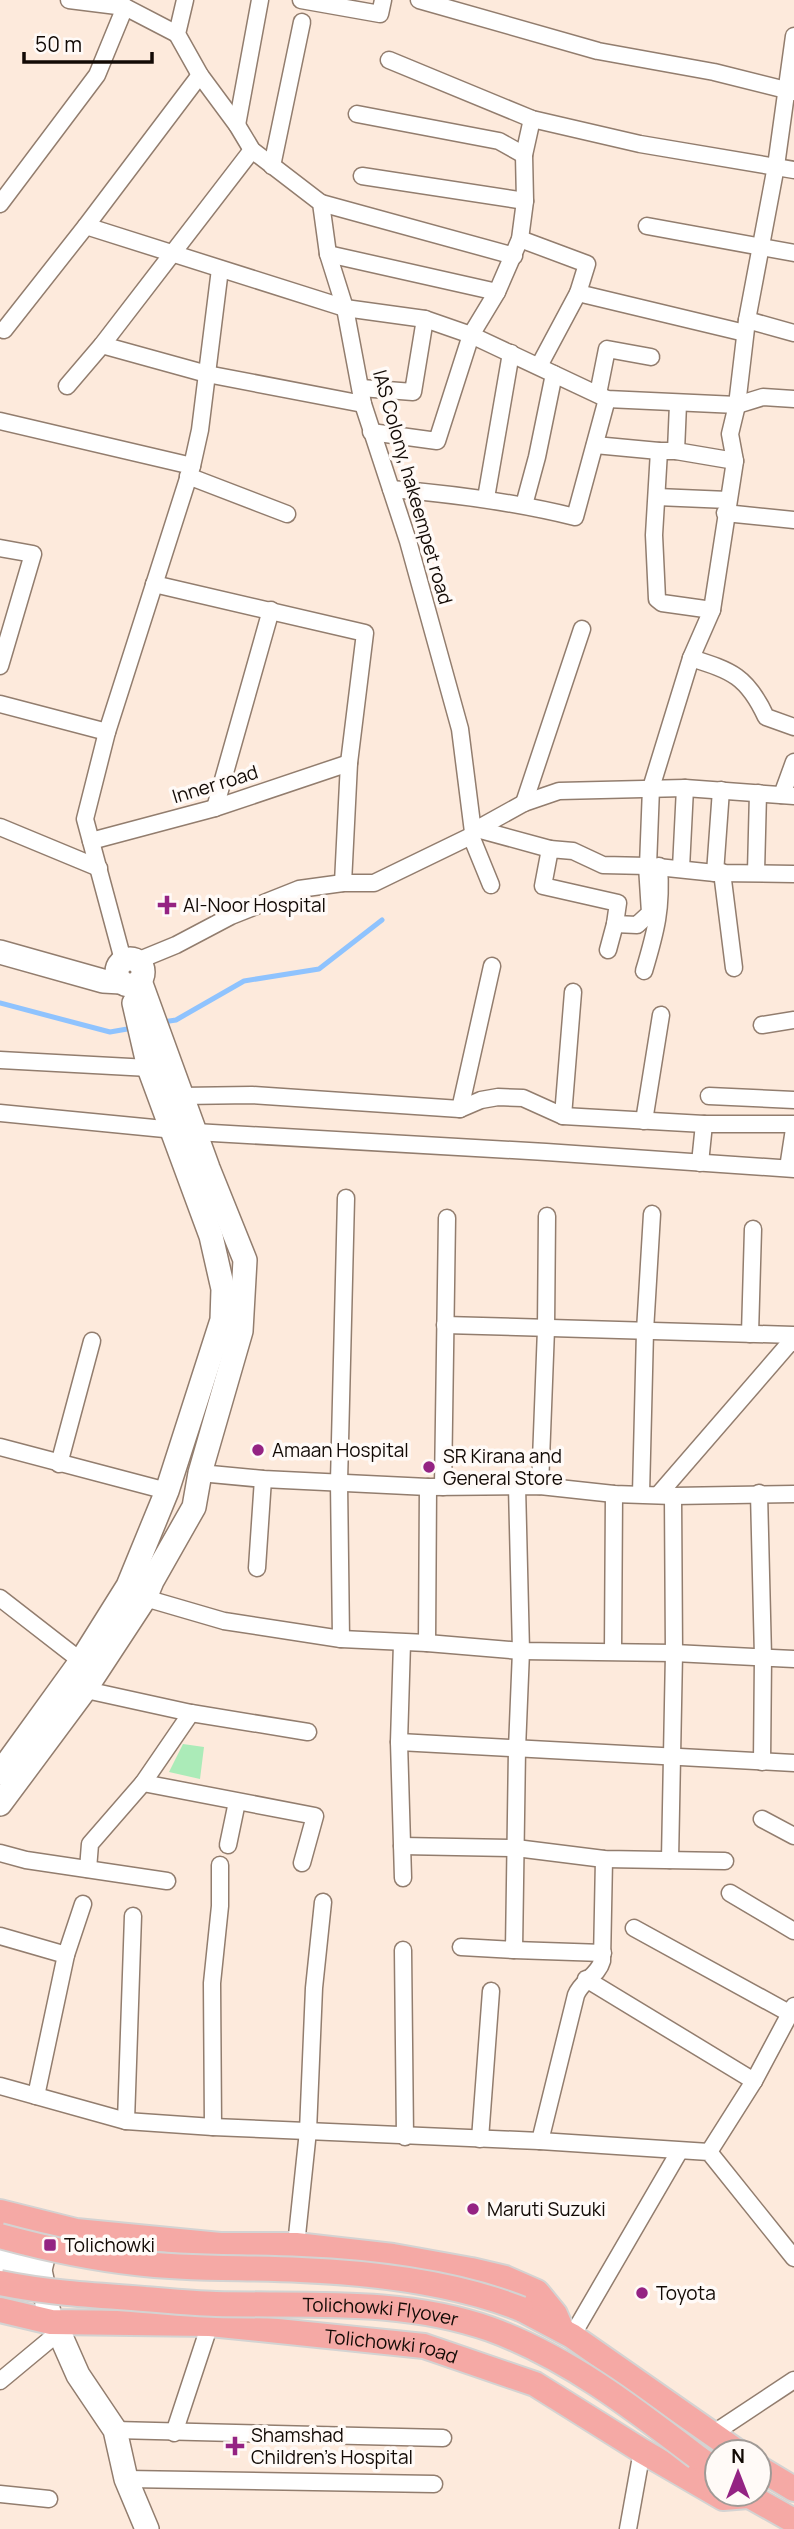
<svg xmlns="http://www.w3.org/2000/svg" width="794" height="2529" font-family="Manrope,sans-serif">
<style>
.green{fill:#abebb8}
.lines{fill:none;stroke-linecap:round;stroke-linejoin:round}
.stream{stroke:#8fc3fe;stroke-width:5}
.street-casing{stroke:#927d6e;stroke-width:19}
.secondary-casing{stroke:#927d6e;stroke-width:26}
.primary-casing{stroke:#d4d3d2;stroke-width:28}
.street{stroke:#fff;stroke-width:16}
.secondary{stroke:#fff;stroke-width:23}
.primary{stroke:#f5a9a5;stroke-width:24}
.primary-bridge-casing{stroke:#d4d3d2;stroke-width:28;stroke-linecap:butt}
.primary-bridge{stroke:#f5a9a5;stroke-width:24}
.poi-dot{fill:#942383;stroke:#fffaf7;stroke-width:2.5}
.labels{text-anchor:middle;dominant-baseline:central;stroke-width:7;stroke-linejoin:round;paint-order:stroke}
.street-label{font-size:19px;fill:#120a05;stroke:#fffaf7}
.poi-label{font-size:19px;fill:#120a05;stroke:#fffaf7;text-anchor:start}
</style>
<rect width="100%" height="100%" fill="#fdeadc"/>
<!-- green -->
<polygon class="green" points="183,1744 204,1747 200,1779 169,1772"/>
<g class="lines">
<!-- stream -->
<g class="stream">
<polyline points="0,1003 110,1032 133,1028"/>
<polyline points="163,1022 176,1020 244,981 319,969 382,920"/>
</g>
<!-- street casing -->
<g class="street-casing">
<g id="street">
<polyline points="69,0 125,7 177,34"/>
<polyline points="185,0 177,34 200,75 237,125 252,150 321,203 328,254 345,308 363,404 408,541 460,729 473,832"/>
<polyline points="301,0 380,14 383,0"/>
<polyline points="419,0 598,51 714,72 794,92"/>
<polyline points="389,60 532,119 640,144 794,170"/>
<polyline points="357,114 499,141 524,155"/>
<polyline points="237,125 260,0"/>
<polyline points="272,166 302,22"/>
<polyline points="362,176 525,201"/>
<polyline points="321,203 514,256"/>
<polyline points="0,204 97,75 125,7"/>
<polyline points="86,226 345,308 425,319 471,335 607,399 737,405 763,397 794,399"/>
<polyline points="647,226 794,253"/>
<polyline points="520,239 587,264 578,293"/>
<polyline points="328,254 497,292"/>
<polyline points="747,320 794,333"/>
<polyline points="4,330 86,226 200,75"/>
<polyline points="102,345 207,374 363,404"/>
<polyline points="539,366 578,293 745,333"/>
<polyline points="67,386 102,345 252,150"/>
<polyline points="361,388 413,392 425,319"/>
<polyline points="598,394 607,349 651,357"/>
<polyline points="0,421 192,466"/>
<polyline points="371,432 437,441 471,335 497,292 520,239 525,201 524,155 532,119"/>
<polyline points="595,445 659,451 676,451 678,404"/>
<polyline points="659,451 654,535 657,599 662,603 712,610"/>
<polyline points="676,451 735,461"/>
<polyline points="188,476 287,514"/>
<path d="M391,489C454,494 514,502 575,517L607,399"/>
<polyline points="657,497 728,500"/>
<polyline points="486,498 511,353"/>
<polyline points="524,505 537,457 554,374"/>
<polyline points="725,513 794,520"/>
<polyline points="0,548 33,554 0,666"/>
<polyline points="154,584 365,633 349,763 343,883"/>
<path d="M691,658C732,671 747,676 766,717L794,727"/>
<polyline points="0,704 107,732"/>
<polyline points="782,795 794,762"/>
<polyline points="524,803 582,629"/>
<polyline points="215,808 271,610"/>
<polyline points="0,827 99,868"/>
<polyline points="477,829 550,849"/>
<polyline points="471,836 491,885"/>
<polyline points="91,841 215,808 349,763"/>
<polyline points="648,866 651,788 691,658 712,610 735,461 730,434 737,405 747,320 776,166 794,36"/>
<polyline points="681,868 685,788"/>
<polyline points="722,872 734,968"/>
<polyline points="756,872 758,793"/>
<polyline points="715,873 721,790"/>
<polyline points="615,924 637,925 650,913 647,866"/>
<polyline points="608,950 615,924 618,903 543,886 550,849 573,851 603,865 648,866 715,873 794,874"/>
<polyline points="123,960 85,819 107,732 192,466 200,430 220,269"/>
<polyline points="137,961 176,945 231,916 299,889 343,883 374,883 471,836 477,829 524,803 559,791 685,788 794,796"/>
<path d="M644,971C656,931 662,908 659,866"/>
<polyline points="762,1025 794,1020"/>
<polyline points="0,1060 149,1068"/>
<polyline points="181,1096 252,1095 460,1109 481,1100 498,1097 523,1098 563,1116 704,1124 794,1124"/>
<polyline points="709,1096 794,1100"/>
<polyline points="460,1109 492,966"/>
<polyline points="0,1113 195,1132 546,1152 794,1169"/>
<polyline points="563,1116 573,992"/>
<polyline points="644,1121 661,1015"/>
<polyline points="700,1163 704,1124"/>
<polyline points="788,1168 794,1129"/>
<polyline points="445,1325 794,1335"/>
<polyline points="750,1334 753,1229"/>
<polyline points="0,1447 167,1491"/>
<polyline points="59,1464 92,1341"/>
<polyline points="200,1473 263,1479 428,1487 540,1486 614,1494 673,1496 794,1494"/>
<polyline points="540,1486 546,1329 547,1216"/>
<polyline points="443,1487 447,1218"/>
<polyline points="759,1493 763,1657 762,1762"/>
<polyline points="641,1494 645,1331 652,1214"/>
<polyline points="659,1494 794,1338"/>
<polyline points="257,1568 263,1479"/>
<polyline points="138,1594 145,1598 224,1621 341,1639 427,1643 521,1651 674,1653 794,1659"/>
<polyline points="0,1598 81,1661"/>
<polyline points="341,1639 339,1482 346,1198"/>
<polyline points="402,1643 399,1742 403,1878"/>
<polyline points="427,1643 428,1487"/>
<polyline points="613,1651 614,1494"/>
<polyline points="77,1688 191,1713 308,1732"/>
<polyline points="399,1742 794,1763"/>
<polyline points="143,1783 315,1816 302,1863"/>
<polyline points="762,1819 794,1836"/>
<polyline points="228,1845 237,1802"/>
<polyline points="402,1846 516,1848 604,1859 725,1861"/>
<polyline points="0,1853 26,1860 167,1881"/>
<polyline points="670,1860 674,1653 673,1496"/>
<polyline points="88,1869 90,1844 143,1783 191,1713"/>
<polyline points="730,1893 794,1931"/>
<polyline points="634,1928 789,2013"/>
<polyline points="0,1936 66,1955"/>
<polyline points="461,1947 514,1950 517,1749 521,1651 517,1486"/>
<polyline points="403,1950 405,2137"/>
<polyline points="514,1950 603,1953"/>
<polyline points="586,1979 754,2081"/>
<polyline points="0,2086 126,2121 213,2127 540,2141 709,2152 794,2258"/>
<polyline points="36,2096 66,1955 83,1904"/>
<polyline points="126,2121 133,1916"/>
<polyline points="213,2127 212,1983 220,1906 220,1865"/>
<polyline points="480,2139 491,1991"/>
<path d="M540,2141L576,1995C582,1980 598,1976 602,1961L604,1859"/>
<polyline points="709,2152 754,2081 794,2006"/>
<polyline points="296,2245 308,2131 314,1988 323,1902"/>
<polyline points="572,2336 679,2152"/>
<polyline points="0,2381 59,2332"/>
<polyline points="115,2430 443,2438"/>
<polyline points="174,2433 210,2324"/>
<polyline points="714,2433 794,2380"/>
<polyline points="126,2479 434,2484"/>
<polyline points="0,2494 49,2499"/>
<polyline points="628,2529 642,2451"/>
</g>
</g>
<!-- secondary casing -->
<g class="secondary-casing">
<g id="secondary">
<polyline points="0,952 103,981 121,982"/>
<circle cx="130" cy="972" r="13"/>
<polyline points="0,1773 81,1661 128,1586 167,1491 222,1320 223,1289 211,1236 149,1068 134,1003"/>
<polyline points="0,1804 84,1691 145,1598 152,1581 194,1507 200,1473 241,1331 245,1260 208,1168 140,981"/>
<polyline points="50,2229 40,2270 51,2322 59,2332 78,2375 115,2430 126,2479 147,2529"/>
<polyline points="0,2260 40,2270"/>
</g>
</g>
<!-- primary casing -->
<g class="primary-casing">
<g id="primary">
<polyline points="0,2212 76,2231 220,2245 296,2245 393,2256 471,2270 505,2278 537,2292 555,2314 562,2330"/>
<polyline points="521,2309 572,2336 738,2452"/>
<path id="s1" d="M0,2310L51,2322L210,2324L424,2346L535,2384L642,2451L723,2498L748,2496"/>
<polyline points="697,2457 717,2471"/>
<polyline points="759,2468 794,2489"/>
<polyline points="746,2494 794,2521"/>
</g>
</g>
<!-- street -->
<use href="#street" class="street"/>
<!-- secondary -->
<use href="#secondary" class="secondary"/>
<!-- primary -->
<use href="#primary" class="primary"/>
<!-- primary-bridge casing -->
<g class="primary-bridge-casing">
<g id="primary-bridge">
<path d="M0,2236C44,2248 90,2258 136,2263C190,2270 247,2267 301,2270C374,2273 453,2282 521,2309"/>
<path id="s2" d="M0,2283C44,2292 87,2295 132,2298C160,2300 188,2303 216,2304C308,2306 402,2298 490,2329C567,2357 633,2408 697,2457"/>
</g>
</g>
<!-- primary-bridge -->
<use href="#primary-bridge" class="primary-bridge"/>
</g>
<!-- markers -->
<g class="poi-dot">
<path d="M163.5 894.5h7v7h7v7h-7v7h-7v-7h-7v-7h7z"/>
<circle cx="258" cy="1450" r="7"/>
<circle cx="429" cy="1467" r="7"/>
<circle cx="473" cy="2209" r="7"/>
<rect x="43" y="2238" width="14" height="14" rx="3.5"/>
<circle cx="642" cy="2293" r="7"/>
<path d="M231.5 2435.5h7v7h7v7h-7v7h-7v-7h-7v-7h7z"/>
</g>
<g class="labels">
<!-- street labels -->
<g class="street-label">
<text transform="translate(413 487) rotate(74)">IAS Colony, hakeempet road</text>
<text transform="translate(215 784) rotate(-17)">Inner road</text>
<text stroke="none"><textPath href="#s2" startOffset="382">Tolichowki Flyover</textPath></text>
<text stroke="none"><textPath href="#s1" startOffset="394">Tolichowki road</textPath></text>
</g>
<!-- poi labels -->
<g class="poi-label">
<text x="183" y="905">Al-Noor Hospital</text>
<text x="272" y="1450">Amaan Hospital</text>
<text x="443" y="1456">SR Kirana and<tspan x="443" dy="22">General Store</tspan></text>
<text x="487" y="2209">Maruti Suzuki</text>
<text x="64" y="2245">Tolichowki</text>
<text x="656" y="2293">Toyota</text>
<text x="251" y="2435">Shamshad<tspan x="251" dy="22">Children's Hospital</tspan></text>
</g>
</g>
<!-- north arrow -->
<g transform="translate(738 2473)"><circle r="33" fill="#fffaf7" stroke="#a09a96" stroke-width="2"/>
<path d="M0-5L12 26L0 18L-12 26Z" fill="#942383"/>
<text y="-10" font-size="19" font-weight="bold" text-anchor="middle" fill="#120a05">N</text>
</g>
<!-- scale -->
<path d="M24 52v10h128v-10" fill="none" stroke="#120a05" stroke-width="3.5"/>
<text x="35" y="52" font-size="21" fill="#120a05" stroke="#fffaf7" stroke-width="5" paint-order="stroke">50 m</text>
</svg>
